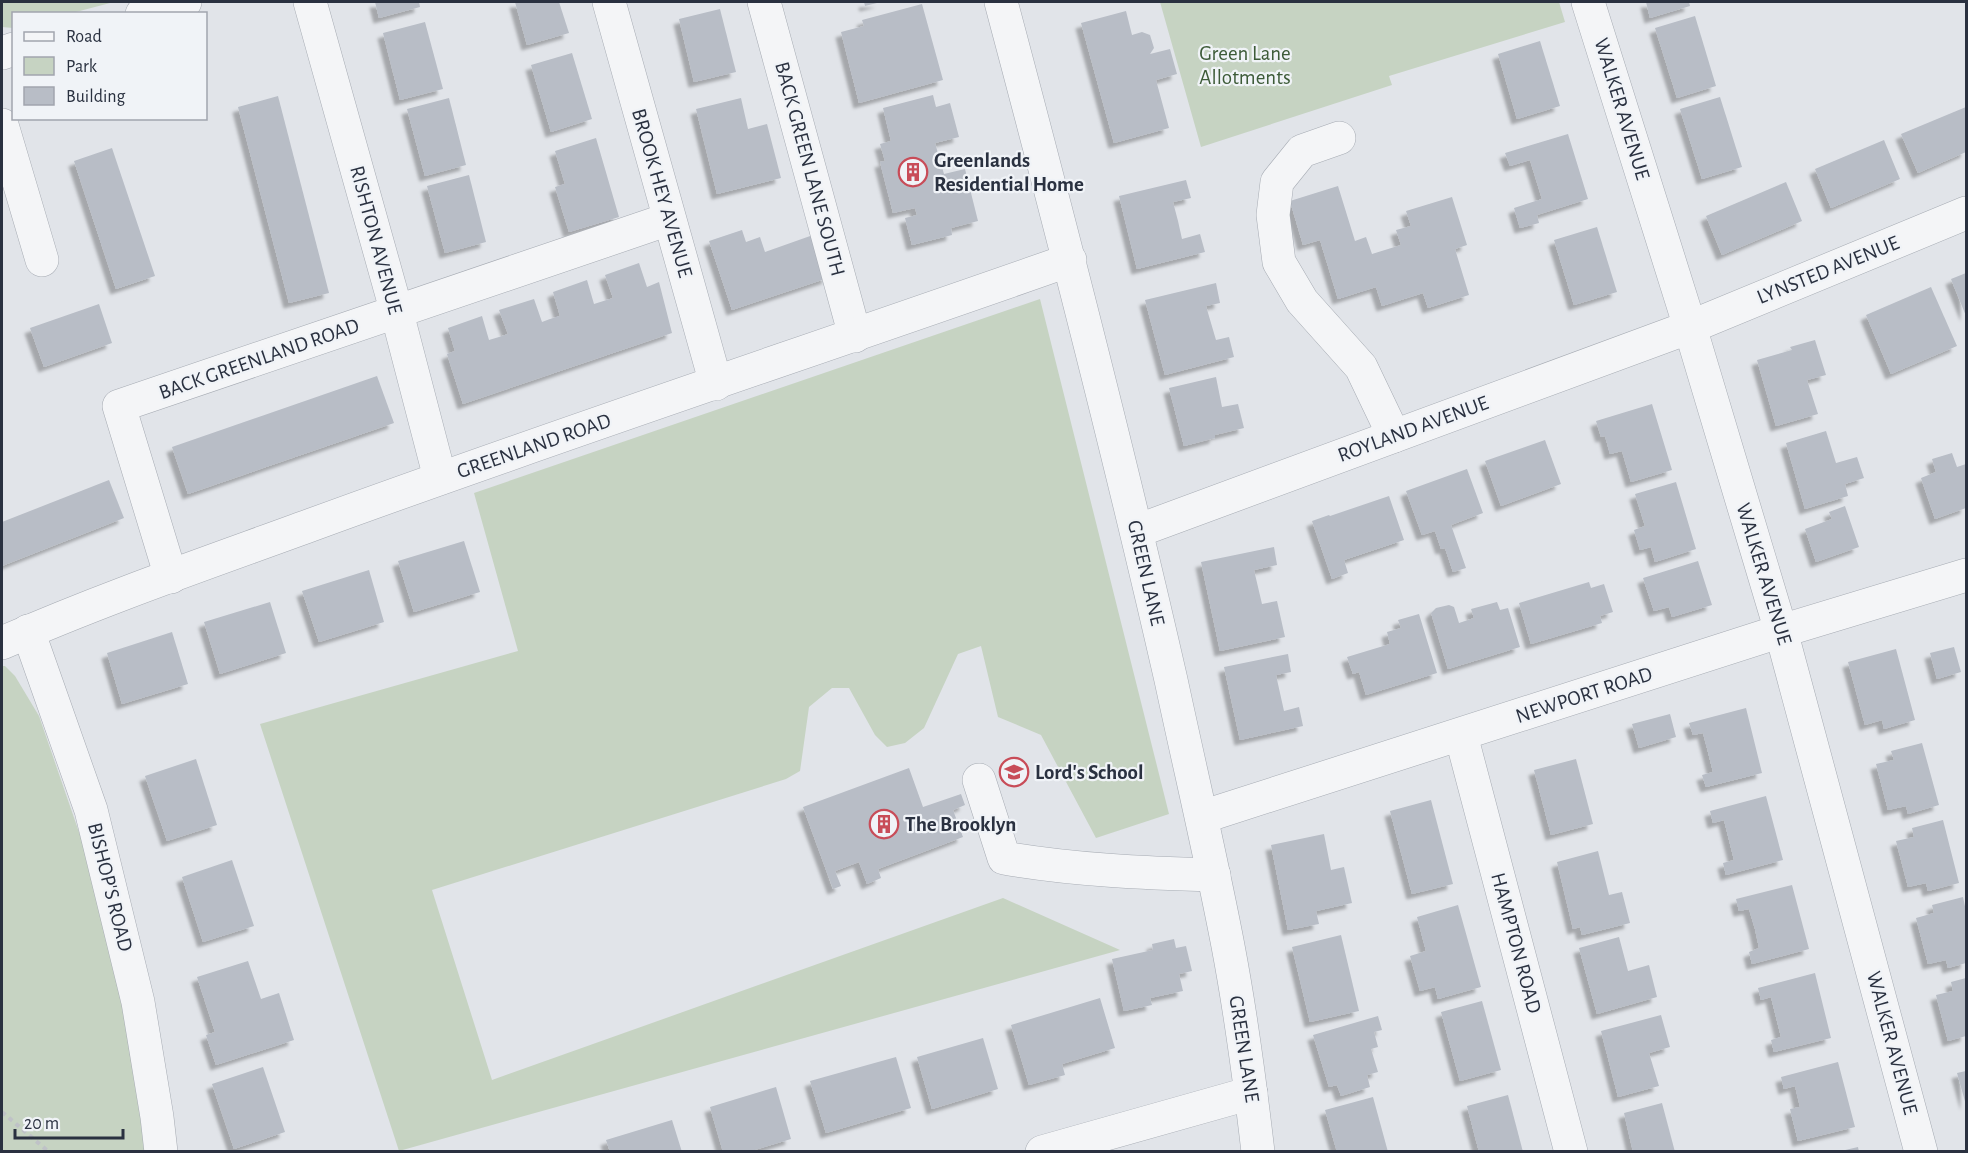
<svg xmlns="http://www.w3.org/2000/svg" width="1968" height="1153" font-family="'Alegreya Sans',sans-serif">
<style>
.green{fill:#c6d3c2}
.building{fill:#b8bdc6;filter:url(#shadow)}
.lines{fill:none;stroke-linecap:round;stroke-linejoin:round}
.minor-casing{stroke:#a6abb3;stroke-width:34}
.path{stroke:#bfc2c7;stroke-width:4;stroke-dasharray:4.5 4.5;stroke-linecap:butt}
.minor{stroke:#f4f5f7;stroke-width:33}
.labels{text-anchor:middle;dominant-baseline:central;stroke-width:4.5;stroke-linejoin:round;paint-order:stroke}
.park-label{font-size:21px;fill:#3d5b38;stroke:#f0f3f7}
.street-label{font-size:21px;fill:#2a3140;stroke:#f0f3f7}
.poi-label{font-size:21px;font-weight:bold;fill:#2a3140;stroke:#f0f3f7;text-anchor:start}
</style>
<defs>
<filter id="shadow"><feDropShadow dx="-5.5" dy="5.5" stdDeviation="1.5" flood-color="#0004"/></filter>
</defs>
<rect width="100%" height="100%" fill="#e1e4e9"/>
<!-- green -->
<g class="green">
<polygon points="2,2 114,2 72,13 14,14 13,28 2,27"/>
<polygon points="1160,2 1559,2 1565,22 1389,76 1392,85 1201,147"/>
<polygon points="1040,299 1169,814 1096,838 1041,735 998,717 981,646 958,654 924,728 905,743 887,747 875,735 849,688 832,688 809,707 800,771 786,779 432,890 492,1080 1003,898 1120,950 399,1151 260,724 518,651 474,493"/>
<polygon points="2,666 5,666 15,676 39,716 92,870 114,957 147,1151 2,1152"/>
</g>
<!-- building -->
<g class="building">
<polygon points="375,2 419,2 420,7 379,18"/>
<polygon points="515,2 559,2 569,33 527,45"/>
<polygon points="864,2 881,2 865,6"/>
<polygon points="1646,2 1689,2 1690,6 1650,18"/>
<polygon points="922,4 943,80 859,103 841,32 864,26 862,20"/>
<polygon points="720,9 736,72 694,82 679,19"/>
<polygon points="1126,11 1132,35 1142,32 1150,35 1154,48 1150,54 1170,49 1177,74 1156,80 1169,128 1114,143 1081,23"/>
<polygon points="1695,16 1716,86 1677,98 1655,28"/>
<polygon points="425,22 443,89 400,100 383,33"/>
<polygon points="1540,41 1560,106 1517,119 1498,54"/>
<polygon points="572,53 592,119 551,132 531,65"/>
<polygon points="933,95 936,107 950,103 959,137 935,143 944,174 965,169 978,221 951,228 952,235 912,245 905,218 917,215 915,208 893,213 880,162 885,161 880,144 891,141 883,108"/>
<polygon points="278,96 329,293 289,303 238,107"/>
<polygon points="1720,97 1742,167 1702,179 1680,109"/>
<polygon points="449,98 466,165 425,176 407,109"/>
<polygon points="741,98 748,129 767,124 781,178 717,194 696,109"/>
<polygon points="1966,107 1966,152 1918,173 1901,134"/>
<polygon points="1568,134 1588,199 1537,215 1539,223 1520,228 1514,208 1542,199 1530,160 1510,166 1505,153"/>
<polygon points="596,138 619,217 569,232 555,187 565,184 555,151"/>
<polygon points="1884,140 1900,179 1831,208 1815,169"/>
<polygon points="112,148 155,276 116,289 74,161"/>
<polygon points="469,175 486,242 445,253 427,186"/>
<polygon points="1186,180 1191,198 1173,202 1178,221 1182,239 1200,234 1205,252 1137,269 1119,196"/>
<polygon points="1786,182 1802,221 1722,255 1706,216"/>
<polygon points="1338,186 1355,241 1366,237 1372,254 1401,245 1396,230 1411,226 1406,211 1452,197 1467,245 1455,249 1469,295 1428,308 1423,293 1382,306 1376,287 1338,299 1320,240 1303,245 1290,201"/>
<polygon points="1597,227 1617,292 1574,305 1554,240"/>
<polygon points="742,230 746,242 760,237 765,252 813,235 828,278 732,310 709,241"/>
<polygon points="639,263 647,287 659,282 672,333 463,404 447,354 455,351 448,328 482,316 489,340 499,337 508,334 499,310 534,299 542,322 550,319 560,316 553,292 587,280 594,304 613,298 605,275"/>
<polygon points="1966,273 1966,316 1951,279"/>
<polygon points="1216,283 1220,303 1206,306 1216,340 1229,337 1234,357 1165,375 1145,300"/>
<polygon points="1931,287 1957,346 1891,374 1866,315"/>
<polygon points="99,304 112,343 44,367 30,328"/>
<polygon points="1815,340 1826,375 1807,380 1818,414 1776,426 1757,360 1792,350 1790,347"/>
<polygon points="377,376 394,423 188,494 172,447"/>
<polygon points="1216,377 1222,407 1238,404 1244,428 1215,435 1215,438 1184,446 1169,388"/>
<polygon points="1652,404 1672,470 1631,482 1622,451 1610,454 1605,436 1601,437 1596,421"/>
<polygon points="1826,431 1836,463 1857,457 1864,478 1845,484 1848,496 1805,509 1786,443"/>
<polygon points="1545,440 1561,484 1501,506 1485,461"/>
<polygon points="1952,453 1957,467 1966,464 1966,508 1935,519 1921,478 1936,472 1932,459"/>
<polygon points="1467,469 1483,513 1451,525 1466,568 1453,572 1445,548 1441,549 1435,531 1422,535 1406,491"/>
<polygon points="109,480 124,518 2,566 2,522"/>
<polygon points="1676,482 1696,549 1655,562 1651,547 1640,550 1634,530 1645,526 1635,494"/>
<polygon points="1389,496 1404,540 1344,560 1348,573 1332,579 1312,521 1329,515 1330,516"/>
<polygon points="1845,506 1859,547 1816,562 1805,529 1832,519 1829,512"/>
<polygon points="464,541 480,592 414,612 398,561"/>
<polygon points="1274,547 1277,565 1254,570 1262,604 1277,601 1285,637 1220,651 1201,562"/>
<polygon points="1698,561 1712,605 1672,617 1669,607 1654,611 1643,578"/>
<polygon points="369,570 384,622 319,642 302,591"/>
<polygon points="1589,582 1591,588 1604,584 1613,612 1600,616 1602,623 1531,644 1519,603"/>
<polygon points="270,602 286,653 220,674 204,622"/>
<polygon points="1497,602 1500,610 1508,608 1520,647 1448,669 1431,613 1436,608 1449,605 1454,607 1459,623 1474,618 1471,609"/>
<polygon points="1419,614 1437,673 1366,695 1359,672 1353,674 1347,657 1390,644 1387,632 1401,628 1398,620"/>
<polygon points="172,632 188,684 122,704 107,653"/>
<polygon points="1954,647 1961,672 1937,679 1930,653"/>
<polygon points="1896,649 1915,720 1884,729 1882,720 1865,725 1848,662"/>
<polygon points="1288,654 1291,672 1276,675 1284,711 1299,707 1303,726 1240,740 1224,667"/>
<polygon points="1746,708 1762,773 1706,787 1702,775 1713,772 1708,752 1703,733 1693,735 1689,723"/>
<polygon points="1670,714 1676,737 1639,748 1632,724"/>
<polygon points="1922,743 1939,805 1908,814 1906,806 1888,810 1876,764 1894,760 1891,751"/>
<polygon points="196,759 217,825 167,841 145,776"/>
<polygon points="1576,759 1593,824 1551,835 1534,770"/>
<polygon points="909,768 923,807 961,794 965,805 953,810 963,837 878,869 881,878 867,884 859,862 835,871 841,886 833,889 803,807"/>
<polygon points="1766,796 1783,860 1726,875 1723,863 1734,860 1724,820 1713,823 1710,811"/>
<polygon points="1431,800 1453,884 1412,894 1390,811"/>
<polygon points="1943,820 1959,883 1928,891 1926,883 1908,887 1896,841 1914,837 1912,828"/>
<polygon points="1324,834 1331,870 1344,867 1352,903 1316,911 1319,924 1288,930 1271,845"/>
<polygon points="1598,851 1609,895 1622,892 1630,923 1582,935 1580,927 1573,929 1557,862"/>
<polygon points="232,860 254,926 203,942 182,877"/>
<polygon points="1792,885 1809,949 1752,964 1749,952 1759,948 1755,929 1749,909 1739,911 1736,899"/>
<polygon points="1963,897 1966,911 1966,963 1948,968 1946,960 1928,964 1916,918 1934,913 1932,905"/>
<polygon points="1458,905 1481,987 1438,999 1435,987 1420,991 1410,956 1426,951 1417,917"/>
<polygon points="1341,935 1359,1011 1310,1022 1292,947"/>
<polygon points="1619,937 1628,971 1649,965 1657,997 1597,1014 1579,948"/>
<polygon points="1174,939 1176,948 1186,946 1192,971 1179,974 1183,991 1150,998 1152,1005 1124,1011 1112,959 1153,950 1152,944"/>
<polygon points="248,961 261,999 279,993 294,1040 216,1065 206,1035 215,1032 197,977"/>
<polygon points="1815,973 1831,1038 1774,1052 1771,1040 1781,1037 1771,997 1761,1000 1758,988"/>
<polygon points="1966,978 1966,1036 1948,1041 1936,995 1953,991 1951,982"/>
<polygon points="1100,998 1115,1048 1062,1064 1065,1075 1029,1085 1011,1025"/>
<polygon points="1482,1001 1501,1070 1460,1081 1441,1012"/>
<polygon points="1661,1015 1670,1047 1649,1053 1659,1086 1618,1097 1601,1031"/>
<polygon points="1378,1016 1382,1030 1374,1032 1378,1047 1371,1049 1378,1072 1367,1075 1370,1087 1341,1096 1337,1085 1329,1087 1313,1035"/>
<polygon points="983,1038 998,1089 932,1109 917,1057"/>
<polygon points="896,1057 911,1108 826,1133 810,1081"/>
<polygon points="1838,1062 1855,1127 1798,1141 1790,1109 1800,1107 1795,1086 1784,1089 1781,1077"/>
<polygon points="263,1067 285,1132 234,1149 212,1084"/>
<polygon points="1966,1071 1966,1105 1957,1073"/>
<polygon points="776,1087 791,1139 748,1152 723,1152 710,1107"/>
<polygon points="1508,1095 1523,1152 1479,1152 1467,1106"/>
<polygon points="1373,1097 1388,1152 1337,1152 1325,1110"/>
<polygon points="1662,1103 1675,1152 1633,1152 1624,1113"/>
<polygon points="672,1120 682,1152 610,1152 606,1140"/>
<polygon points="1858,1147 1859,1152 1841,1152 1841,1151"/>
</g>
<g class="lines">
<!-- minor casing -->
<g class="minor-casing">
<g id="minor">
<polyline points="310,2 397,313 440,478"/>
<polyline points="609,2 716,384"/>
<polyline points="764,2 855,336"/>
<path d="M1001,2C1061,227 1119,452 1171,680C1190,769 1211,857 1228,946C1241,1014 1250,1083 1258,1152"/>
<polyline points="1588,2 1690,327 1781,631 1921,1152"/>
<polyline points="142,14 185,2"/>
<polyline points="2,53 14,49"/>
<polyline points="2,125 42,260"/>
<polyline points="1339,138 1302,151 1277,182 1273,215 1279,262 1302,301 1361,367 1394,436"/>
<polyline points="1137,531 1690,327 1966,213"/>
<polyline points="171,577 119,406 669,219"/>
<polyline points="28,631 91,810 138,1002 157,1117 161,1152"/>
<path d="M2,643C102,599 207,563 311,525C562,433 817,349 1070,260"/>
<polyline points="1461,735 1571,1152"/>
<path d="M979,780L1004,858C1074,870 1143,873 1214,875"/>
<polyline points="1202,817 1781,631 1966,575"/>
<polyline points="1042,1152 1251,1093"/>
</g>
</g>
<!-- path -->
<polyline class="path" points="2,1112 49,1152"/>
<!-- minor -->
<use href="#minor" class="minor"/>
</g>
<!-- icons -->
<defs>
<g id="building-ring" transform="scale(1.5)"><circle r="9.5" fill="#f0f3f7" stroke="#c84c58" stroke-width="1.5"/><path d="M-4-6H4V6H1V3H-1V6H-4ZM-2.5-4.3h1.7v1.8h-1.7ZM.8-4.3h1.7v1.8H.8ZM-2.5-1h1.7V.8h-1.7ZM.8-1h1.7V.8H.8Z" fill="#c84c58"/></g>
<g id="school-ring" transform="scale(1.5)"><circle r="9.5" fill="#f0f3f7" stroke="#c84c58" stroke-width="1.5"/><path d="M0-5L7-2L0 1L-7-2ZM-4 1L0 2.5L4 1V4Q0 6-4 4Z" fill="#c84c58"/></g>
</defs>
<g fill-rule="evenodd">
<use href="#building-ring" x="913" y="172"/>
<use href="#school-ring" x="1014" y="772"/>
<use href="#building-ring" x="884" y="824"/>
</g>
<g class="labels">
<!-- park labels -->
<g class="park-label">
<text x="1245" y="53">Green Lane<tspan x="1245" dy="24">Allotments</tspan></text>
</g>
<!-- street labels -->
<g class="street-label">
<text transform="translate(1622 109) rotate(73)">WALKER AVENUE</text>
<text transform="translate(810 169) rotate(75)">BACK GREEN LANE SOUTH</text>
<text transform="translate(662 193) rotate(74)">BROOK HEY AVENUE</text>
<text transform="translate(376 240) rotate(75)">RISHTON AVENUE</text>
<text transform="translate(1828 270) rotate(-22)">LYNSTED AVENUE</text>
<text transform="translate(259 359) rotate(-19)">BACK GREENLAND ROAD</text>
<text transform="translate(1413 429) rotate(-20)">ROYLAND AVENUE</text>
<text transform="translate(534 446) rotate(-19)">GREENLAND ROAD</text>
<text transform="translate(1146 573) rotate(77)">GREEN LANE</text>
<text transform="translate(1764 574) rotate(73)">WALKER AVENUE</text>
<text transform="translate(1584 695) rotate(-18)">NEWPORT ROAD</text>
<text transform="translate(110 887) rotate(76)">BISHOP'S ROAD</text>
<text transform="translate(1516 943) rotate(75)">HAMPTON ROAD</text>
<text transform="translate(1892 1043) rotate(75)">WALKER AVENUE</text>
<text transform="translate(1244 1049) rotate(81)">GREEN LANE</text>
</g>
<!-- poi labels -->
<g class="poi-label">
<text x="934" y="160">Greenlands<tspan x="934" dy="24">Residential Home</tspan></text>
<text x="1035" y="772">Lord's School</text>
<text x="905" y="824">The Brooklyn</text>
</g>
</g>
<!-- border -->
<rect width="1968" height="1153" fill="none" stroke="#2a3140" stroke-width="6"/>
<!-- legend -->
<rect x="12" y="12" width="195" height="108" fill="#f0f3f7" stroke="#a1a5ae" stroke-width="1.5"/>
<rect x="24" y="32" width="30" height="9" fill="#f4f5f7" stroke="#a1a5ae" stroke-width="1.5"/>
<text x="66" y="42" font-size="18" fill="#2a3140">Road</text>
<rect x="24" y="57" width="30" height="18" fill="#c6d3c2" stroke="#a1a5ae" stroke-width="1.5"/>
<text x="66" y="72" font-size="18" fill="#2a3140">Park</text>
<rect x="24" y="87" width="30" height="18" fill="#b8bdc6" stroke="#a1a5ae" stroke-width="1.5"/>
<text x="66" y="102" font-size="18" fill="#2a3140">Building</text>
<!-- scale -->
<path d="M15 1129v9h108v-9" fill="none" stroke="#2a3140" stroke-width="3"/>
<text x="24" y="1129" font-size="18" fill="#2a3140" stroke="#f0f3f7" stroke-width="4.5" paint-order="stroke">20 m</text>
</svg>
